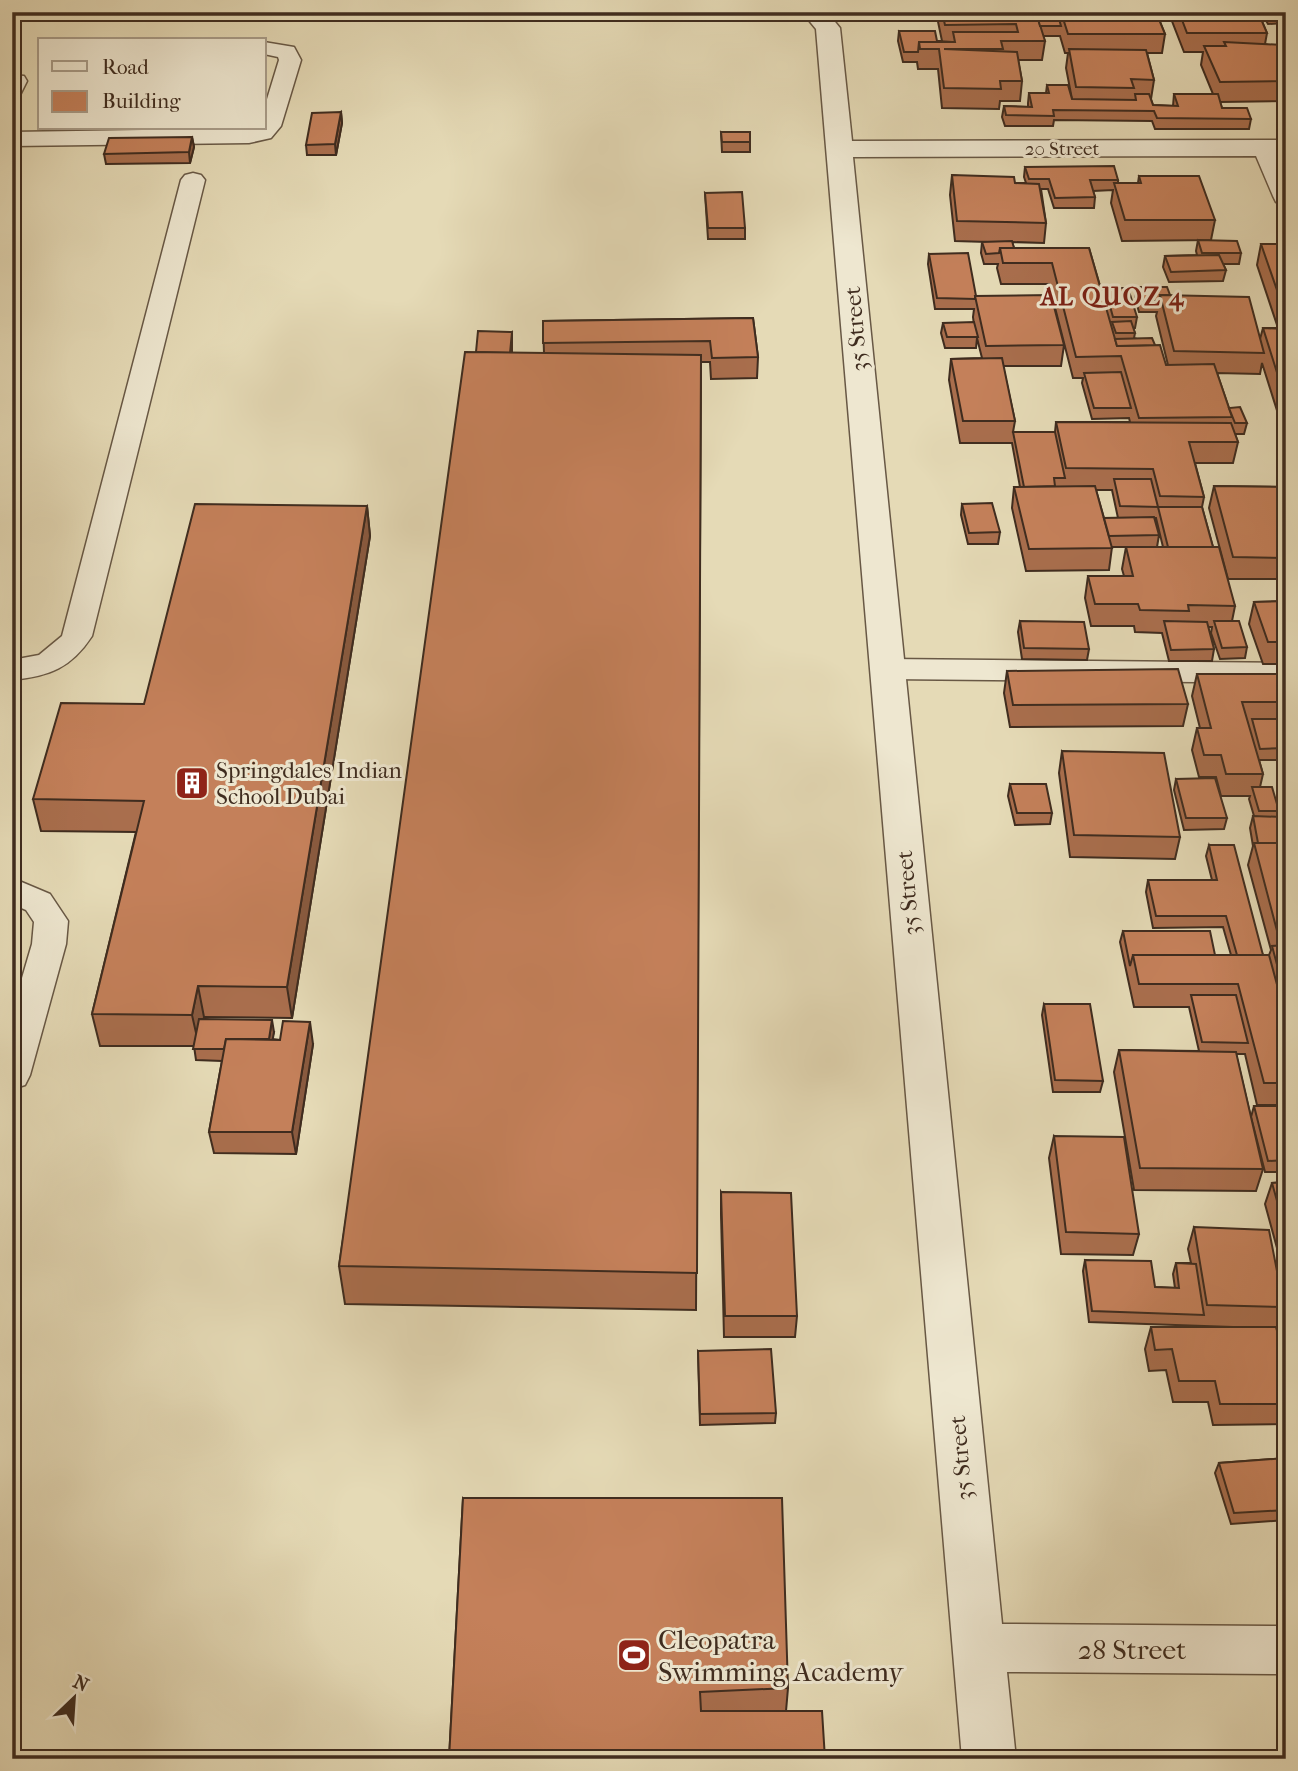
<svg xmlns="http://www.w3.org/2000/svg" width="1298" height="1771" font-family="'IM FELL French Canon',serif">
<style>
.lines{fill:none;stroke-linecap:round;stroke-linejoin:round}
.lane-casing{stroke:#685845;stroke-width:3}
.street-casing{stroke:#685845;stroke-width:3}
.lane{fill:#eee7d0;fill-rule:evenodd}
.street{fill:#eee7d0;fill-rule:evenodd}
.wall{fill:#a96e4d;stroke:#3f2c1f;stroke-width:2;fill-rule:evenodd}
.shaded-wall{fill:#895a3f;stroke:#3f2c1f;stroke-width:2}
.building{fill:#c4805a;stroke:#3f2c1f;stroke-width:2}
.labels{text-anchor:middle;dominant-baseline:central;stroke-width:6;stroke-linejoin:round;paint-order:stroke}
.far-street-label{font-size:19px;fill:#3f2c1f;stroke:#eee7d0}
.street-label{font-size:23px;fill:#3f2c1f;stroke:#eee7d0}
.poi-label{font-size:23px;fill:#3f2c1f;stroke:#eee7d0;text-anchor:start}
.far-district-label{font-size:24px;font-weight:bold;letter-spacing:2px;fill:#7a1f14;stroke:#eee7d0}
.near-poi-label{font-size:28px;fill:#3f2c1f;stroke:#eee7d0;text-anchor:start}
.near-street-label{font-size:28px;fill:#3f2c1f;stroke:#eee7d0}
</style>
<rect width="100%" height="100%" fill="#e5dab6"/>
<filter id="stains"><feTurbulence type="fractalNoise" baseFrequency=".00286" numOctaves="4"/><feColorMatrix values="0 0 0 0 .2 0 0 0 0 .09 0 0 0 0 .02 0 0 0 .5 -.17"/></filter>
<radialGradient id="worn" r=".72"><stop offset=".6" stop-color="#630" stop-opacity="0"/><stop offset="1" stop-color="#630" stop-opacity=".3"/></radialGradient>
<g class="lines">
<!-- lane casing -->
<g class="lane-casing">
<g id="lane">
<polygon points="264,42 294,47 301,60 281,126 271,138 249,143 12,146 12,132 264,128 264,109 279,60 278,57 264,54"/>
<polygon points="12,75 24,76 27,81 20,95 12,96"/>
<path d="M193,173L201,175L205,180L92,636C71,668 50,676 12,680V660L39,655L62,636L181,180L185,175Z"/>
<polygon points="888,659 1286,663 1286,683 888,679 877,676 873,669 877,662"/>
<polygon points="12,878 50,894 68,921 66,944 30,1075 25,1085 12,1089 12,1012 32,944 34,922 26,910 12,904"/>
</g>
</g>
<!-- street casing -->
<g class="street-casing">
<polygon id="street" points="802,12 827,12 840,28 852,141 1286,140 1286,156 1282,156 1286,164 1286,204 1276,202 1273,196 1256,156 853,157 1002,1624 1286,1626 1286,1674 1007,1672 1016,1759 962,1759 816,29"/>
</g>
<!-- lane -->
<use href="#lane" class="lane"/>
<!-- street -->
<use href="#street" class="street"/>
</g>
<!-- wall -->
<g class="wall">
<polygon points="936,12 1057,12 1058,14 1058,12 1156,12 1165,34 1162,53 1147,53 1154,80 1151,99 1153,105 1173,106 1174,94 1213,94 1201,65 1203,52 1184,52 1170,16 1170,12 1258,12 1267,33 1265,44 1286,50 1286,101 1220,102 1222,108 1251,119 1249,129 1155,129 1152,121 1054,120 1053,126 1005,126 1002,117 1004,106 1028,107 1028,103 1029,93 1046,93 1047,85 1072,99 1066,68 1068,53 1065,53 1060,36 1043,36 1045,41 1042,60 1018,60 1022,81 1020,101 1000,101 999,109 942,108 938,69 918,69 917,62 903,62 898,41 899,31 937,41 942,41"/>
<polygon points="1261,12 1286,12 1286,25 1285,23 1268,24"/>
<polygon points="341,112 342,123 336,155 307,155 306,145"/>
<polygon points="721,132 750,142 750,152 722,152"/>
<polygon points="192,137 194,147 190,163 106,164 104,154"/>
<path d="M1025,167L1118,180V183H1138L1139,176L1215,220L1211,240L1122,241L1111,203L1113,190L1093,191L1095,197L1094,208H1054L1048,189H1041L1046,223L1044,243L1012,242L1014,248H1089L1103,296L1105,288L1137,317L1135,328H1133L1135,333L1134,338L1155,345L1166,365H1168L1156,316L1157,312H1139L1135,298L1137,287L1170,295L1260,339L1263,328H1278L1257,265L1261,244H1286V420H1280L1262,363L1260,374L1217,373L1229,408L1247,423L1244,434H1235L1238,442L1233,463H1195L1204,497L1202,507L1213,547L1235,606L1232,621L1247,647L1245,658L1220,659L1211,633L1212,627H1208L1214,649L1212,661H1169L1162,633L1135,632L1134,626H1091L1085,598L1088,576H1124L1122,569L1126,547H1112L1109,570L1026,571L1012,508L1014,487H1020L1012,443H960L949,380L951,359L982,358L977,338L976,348H945L941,333L943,323L974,325L973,317L974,309H935L928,264L929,254L976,296L1064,345L1061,366H1003L1015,421L1013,432H1055L1056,422H1130L1129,418L1092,419L1082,383L1083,378H1073L1049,284H1001L997,268L998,264H984L981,253L982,242H988L955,241L950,195L952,175L1015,183H1026L1024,177ZM1096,490H1112L1118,518H1104ZM1154,518H1156L1163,547H1157L1159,535Z"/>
<polygon points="705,193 745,228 745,239 708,239"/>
<polygon points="1198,240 1241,253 1239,264 1223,264 1226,270 1223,281 1169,282 1163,267 1165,256 1197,255 1196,251"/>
<polygon points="753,318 758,357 757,378 711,379 710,362 701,362 696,1310 345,1304 339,1266 476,352 512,332 512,353 544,353 543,321"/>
<polygon points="1286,462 1286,480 1283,473"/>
<polygon points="1214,486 1286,487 1286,579 1228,579 1209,508"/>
<polygon points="962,504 1000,532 998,544 968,544 961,515"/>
<polygon points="367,506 370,536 292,1018 204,1017 204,1019 274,1032 272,1039 313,1044 296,1154 214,1153 209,1132 222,1061 196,1060 194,1046 100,1046 92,1014 136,832 41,831 33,799 144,704"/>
<polygon points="1286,601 1286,664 1263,664 1249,624 1254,602"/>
<polygon points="1020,621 1089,649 1087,660 1022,659 1018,632"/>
<polygon points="1007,671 1188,704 1183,726 1010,727 1004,693"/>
<polygon points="1197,674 1286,674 1286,724 1280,724 1286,742 1285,760 1259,760 1263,774 1260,787 1279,811 1278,817 1286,830 1286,1105 1257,1105 1245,1054 1236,1054 1263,1169 1256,1191 1134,1190 1114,1072 1119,1050 1199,1051 1189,1007 1134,1007 1120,942 1123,931 1215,955 1231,955 1223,927 1153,928 1146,892 1148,880 1212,880 1206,856 1209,845 1263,955 1269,955 1271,950 1248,865 1253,846 1250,828 1253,816 1254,816 1249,799 1250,796 1221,796 1216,777 1199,777 1192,750 1197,728 1200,728 1192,696"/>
<polygon points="1062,751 1180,837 1175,859 1070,857 1059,773"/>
<polygon points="1176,779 1227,818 1224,829 1184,830 1174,790"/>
<polygon points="1010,784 1052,813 1050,824 1015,825 1008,796"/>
<polygon points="1044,1004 1103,1081 1100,1092 1053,1092 1042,1015"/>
<polygon points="1254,1106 1286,1106 1286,1172 1265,1172 1251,1117"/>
<polygon points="1054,1136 1139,1234 1133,1255 1061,1254 1049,1158"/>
<polygon points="1286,1182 1286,1281 1265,1204 1272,1183"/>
<polygon points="721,1192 797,1316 795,1337 724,1337 721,1214"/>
<polygon points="1194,1227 1284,1307 1277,1328 1286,1404 1286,1424 1213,1425 1208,1402 1173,1402 1166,1370 1149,1371 1145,1349 1151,1327 1233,1327 1089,1322 1083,1271 1085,1260 1155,1287 1175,1288 1173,1274 1176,1263 1191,1263 1188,1249"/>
<polygon points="698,1351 776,1413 775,1423 700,1425"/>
<polygon points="1286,1458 1286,1520 1231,1524 1215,1473 1219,1463"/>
<polygon points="463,1498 788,1688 786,1711 449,1759"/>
</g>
<!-- shaded-wall -->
<g class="shaded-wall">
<polygon points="341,112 342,123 336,155 335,144"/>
<polygon points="192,137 194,147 190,163 189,152"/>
<polygon points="367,506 370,536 292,1018 287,987"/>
<polygon points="198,986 204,1017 199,1046 192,1015"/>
<polygon points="272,1020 274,1032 269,1061 267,1050"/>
<polygon points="310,1022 313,1044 296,1154 292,1132"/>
</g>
<!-- building -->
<g class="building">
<polygon points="942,12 1036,12 1045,41 1001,41 1003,49 944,49 1017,52 1022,81 1000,81 1001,89 944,88 939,49 920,49 919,42 955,42 953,32 1018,32 1016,24 945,25"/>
<polygon points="1036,12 1057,12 1061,26 1040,26"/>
<polygon points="1061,12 1156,12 1165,34 1068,34"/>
<polygon points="1179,12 1258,12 1267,33 1187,33"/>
<polygon points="1269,12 1286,12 1286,13 1270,14"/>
<polygon points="899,31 935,31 937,41 952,42 919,42 918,52 904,52"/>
<polygon points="1224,42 1283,45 1286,50 1286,81 1220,82 1204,46 1226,46"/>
<polygon points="1069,49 1146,50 1154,80 1131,79 1134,88 1076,87"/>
<polygon points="1047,85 1068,85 1072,99 1136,100 1135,94 1149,94 1153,105 1178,106 1174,94 1218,94 1222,108 1247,108 1251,119 1157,118 1154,111 1053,110 1054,116 1006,115 1004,106 1032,107 1029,93 1049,93"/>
<polygon points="341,112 335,144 306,145 312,113"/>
<polygon points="721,132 750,132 750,142 722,142"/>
<polygon points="192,137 189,152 104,154 109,138"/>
<polygon points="1114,166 1118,180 1090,180 1095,197 1055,198 1049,179 1029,179 1025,167"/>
<polygon points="952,175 1014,177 1015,183 1039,184 1046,223 957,221"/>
<polygon points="1139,176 1199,176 1215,220 1125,220 1114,183 1141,183"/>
<polygon points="742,192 745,228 708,228 705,193"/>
<polygon points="1198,240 1237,241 1241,253 1202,253"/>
<polygon points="1012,241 1014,248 1000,248 999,253 986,254 982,242"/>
<polygon points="1261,244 1286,244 1286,316"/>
<polygon points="1000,248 1089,248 1117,346 1160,345 1166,365 1214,364 1232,417 1139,418 1121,356 1076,357 1052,263 1003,263"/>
<polygon points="968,253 976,296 975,296 975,299 937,298 929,254"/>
<polygon points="1219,255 1226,270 1171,272 1165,256"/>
<polygon points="1137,287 1167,287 1170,295 1160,295 1159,301 1141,301"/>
<polygon points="1105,288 1128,288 1137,317 1113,317"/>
<polygon points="1051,295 1064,345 986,346 975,296"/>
<polygon points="1160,295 1249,297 1264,353 1174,351"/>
<polygon points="753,318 758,357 712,358 710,341 543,343 543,321"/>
<polygon points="1131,321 1135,333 1116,333 1112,322"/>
<polygon points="974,322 978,337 947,337 943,323"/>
<polygon points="1263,328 1286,329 1286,398 1285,398"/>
<polygon points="478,331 512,332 510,353 476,352"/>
<polygon points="1152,338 1155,345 1117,346 1115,339"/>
<polygon points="465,352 701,355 697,1273 339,1266"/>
<polygon points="1002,358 1015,421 963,421 951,359"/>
<polygon points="1121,372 1131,408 1094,408 1084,373"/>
<polygon points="1240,407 1247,423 1235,423 1229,408"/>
<polygon points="1056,422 1231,423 1238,442 1189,442 1204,497 1160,496 1153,469 1066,468"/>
<polygon points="1013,432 1055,432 1065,478 1054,478 1055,486 1024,487"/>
<polygon points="1114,479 1151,479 1158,507 1120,506"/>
<polygon points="1095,486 1112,548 1029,549 1014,487"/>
<polygon points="1214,486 1286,487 1286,558 1233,557"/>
<polygon points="992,503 1000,532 969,533 962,504"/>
<polygon points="195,504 367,506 287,987 198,986 192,1015 92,1014 144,801 33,799 61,703 144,704"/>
<polygon points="1158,507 1202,507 1213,547 1168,547"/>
<polygon points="1154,517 1159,535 1109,536 1104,518"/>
<polygon points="1126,547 1219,547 1235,606 1188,605 1189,611 1140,610 1138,604 1095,604 1088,576 1133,576"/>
<polygon points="1286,601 1286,642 1268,642 1254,602"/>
<polygon points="1020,621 1084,622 1089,649 1024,648"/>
<polygon points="1164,621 1207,622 1214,649 1171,650"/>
<polygon points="1214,621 1239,621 1247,647 1222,648"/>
<polygon points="1178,669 1188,704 1013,705 1007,671"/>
<polygon points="1197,674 1286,674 1286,702 1242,702 1263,774 1226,774 1221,755 1204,755 1197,728 1211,728"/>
<polygon points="1252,719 1278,719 1286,742 1286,748 1260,749"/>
<polygon points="1062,751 1164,753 1180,837 1074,835"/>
<polygon points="1215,778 1227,818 1186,818 1176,779"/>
<polygon points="1010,784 1046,784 1052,813 1017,813"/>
<polygon points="1252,787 1272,787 1279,811 1259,811"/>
<polygon points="1253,816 1283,817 1286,830 1286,843 1258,843"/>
<polygon points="1254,843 1286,843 1286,946 1281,946"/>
<polygon points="1209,845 1234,845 1263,955 1237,955 1226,916 1156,916 1148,880 1217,880"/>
<polygon points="1123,931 1210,931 1215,955 1133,955 1130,966"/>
<polygon points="1286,945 1286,998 1272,946"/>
<polygon points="1133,955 1269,955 1286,1018 1286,1083 1264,1083 1238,984 1139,984"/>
<polygon points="1191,995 1236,995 1248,1043 1202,1042"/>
<polygon points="1044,1004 1090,1004 1103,1081 1055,1080"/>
<polygon points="199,1019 272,1020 269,1039 226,1039 224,1049 193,1049"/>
<polygon points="283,1021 310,1022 292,1132 209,1132 226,1039 280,1040"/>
<polygon points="1119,1050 1236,1052 1263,1169 1140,1168"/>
<polygon points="1254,1106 1286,1106 1286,1160 1268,1161"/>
<polygon points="1054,1136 1124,1137 1139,1234 1066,1232"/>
<polygon points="1286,1182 1286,1233 1272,1183"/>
<polygon points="721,1192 791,1193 797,1316 725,1316"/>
<polygon points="1194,1227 1269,1230 1284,1307 1207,1305"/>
<polygon points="1085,1260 1151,1261 1155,1287 1179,1288 1176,1263 1196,1264 1204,1315 1092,1311"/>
<polygon points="1151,1327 1276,1327 1286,1365 1286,1404 1220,1404 1215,1381 1179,1381 1172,1349 1155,1350"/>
<polygon points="771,1349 776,1413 700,1414 698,1351"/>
<polygon points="1286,1458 1286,1510 1234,1513 1219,1463"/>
<polygon points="463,1498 782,1498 788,1688 700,1692 701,1711 822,1711 825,1759 449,1759"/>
</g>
<!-- icons -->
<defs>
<g id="building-square" transform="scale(1.75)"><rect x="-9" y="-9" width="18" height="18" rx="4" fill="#8f2418" stroke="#eee7d0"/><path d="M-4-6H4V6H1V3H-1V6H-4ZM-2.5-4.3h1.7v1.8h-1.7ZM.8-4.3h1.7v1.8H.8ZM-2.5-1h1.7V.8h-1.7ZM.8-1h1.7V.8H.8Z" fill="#fff"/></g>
<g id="stadium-square" transform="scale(1.75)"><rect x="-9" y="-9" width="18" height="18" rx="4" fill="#8f2418" stroke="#eee7d0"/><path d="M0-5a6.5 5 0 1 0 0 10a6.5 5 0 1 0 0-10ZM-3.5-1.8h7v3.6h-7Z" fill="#fff"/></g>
</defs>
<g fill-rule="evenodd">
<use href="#building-square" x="192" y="783"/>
<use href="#stadium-square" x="634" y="1655"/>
</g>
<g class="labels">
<!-- far-street labels -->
<g class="far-street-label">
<text x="1062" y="149">20 Street</text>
</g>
<!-- street labels -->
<g class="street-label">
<text transform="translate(856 329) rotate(-95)">35 Street</text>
<text transform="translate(908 893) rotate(-95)">35 Street</text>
<text transform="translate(961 1458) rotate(-95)">35 Street</text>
</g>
<!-- poi labels -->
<g class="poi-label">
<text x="216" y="770">Springdales Indian<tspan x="216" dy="26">School Dubai</tspan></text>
</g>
<!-- far-district labels -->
<g class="far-district-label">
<text x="1113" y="297">AL QUOZ 4</text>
</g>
<!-- near-poi labels -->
<g class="near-poi-label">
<text x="658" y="1639">Cleopatra<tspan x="658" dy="32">Swimming Academy</tspan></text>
</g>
<!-- near-street labels -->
<g class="near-street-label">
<text x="1132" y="1649">28 Street</text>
</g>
</g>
<!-- margin -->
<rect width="1298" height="1771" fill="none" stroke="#e5dab6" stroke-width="42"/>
<rect x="14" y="14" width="1270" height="1743" fill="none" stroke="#3f2c1f" stroke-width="3.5"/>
<rect x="21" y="21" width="1256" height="1729" fill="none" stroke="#3f2c1f" stroke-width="2"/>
<!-- legend -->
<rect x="38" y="38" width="228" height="91" fill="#eee7d0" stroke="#a89c89" stroke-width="2"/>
<rect x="52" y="61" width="35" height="10" fill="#eee7d0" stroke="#a89c89" stroke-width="2"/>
<text x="102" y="74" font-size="21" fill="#3f2c1f">Road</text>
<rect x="52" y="91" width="35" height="21" fill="#c4805a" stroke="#a89c89" stroke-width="2"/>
<text x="102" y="108" font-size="21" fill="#3f2c1f">Building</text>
<!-- north arrow -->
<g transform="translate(74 1698) rotate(25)" stroke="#eee7d0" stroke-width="5" paint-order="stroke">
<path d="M0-5L12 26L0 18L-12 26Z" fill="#3f2c1f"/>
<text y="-10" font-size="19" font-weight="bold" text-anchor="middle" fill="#3f2c1f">N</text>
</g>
<rect width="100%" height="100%" filter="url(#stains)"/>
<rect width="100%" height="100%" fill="url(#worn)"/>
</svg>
